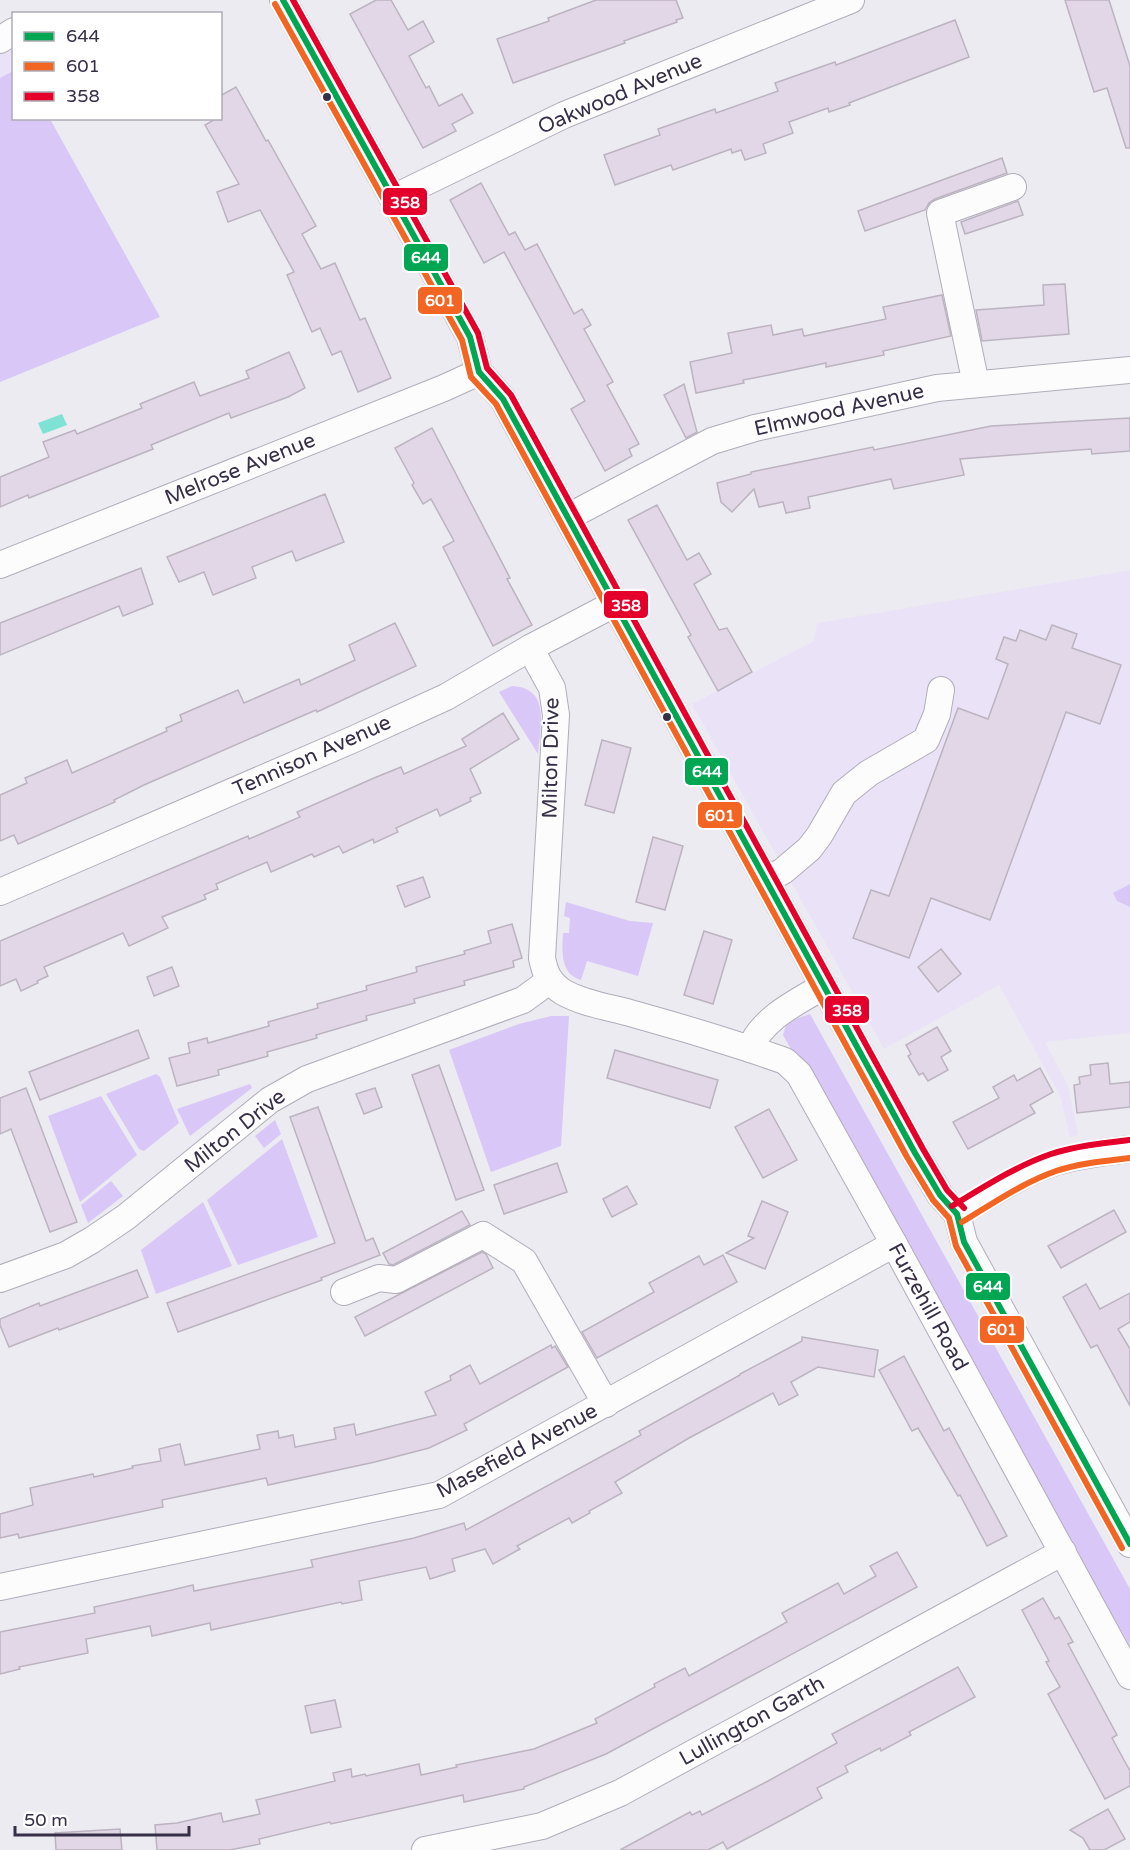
<svg xmlns="http://www.w3.org/2000/svg" width="1130" height="1850" font-family="'Varela Round',sans-serif">
<style>
.built{fill:#eae3f7}
.green{fill:#d8c7f7}
.water{fill:#7ee2d4}
.building{fill:#e2d7e6;stroke:#bcb3c0;stroke-width:1.5}
.lines{fill:none;stroke-linecap:round;stroke-linejoin:round}
.minor-casing{stroke:#b1acba;stroke-width:28}
.minor{stroke:#fcfcfd;stroke-width:26}
.bus-1-casing{stroke:#fff;stroke-width:10}
.bus-2-casing{stroke:#fff;stroke-width:10}
.bus-3-casing{stroke:#fff;stroke-width:10}
.bus-1{stroke:#00a651;stroke-width:6}
.bus-2{stroke:#f26522;stroke-width:6}
.bus-3{stroke:#e4002b;stroke-width:6}
.bus-dot{fill:#372e47;stroke:#fff;stroke-width:2}
.labels{text-anchor:middle;dominant-baseline:central;stroke-width:4.5;stroke-linejoin:round;paint-order:stroke}
.street-label{font-size:21px;fill:#372e47;stroke:#fff}
.line-badge{stroke:#fff;stroke-width:2}
.badge-label{font-size:16px;text-anchor:middle;font-weight:bold;fill:#fff}
</style>
<rect width="100%" height="100%" fill="#edebf2"/>
<!-- built -->
<g class="built">
<polygon points="13,18 13,71 0,78 0,26"/>
<polygon points="1130,570 1130,1033 1045,1042 1069,1088 1078,1135 1070,1137 1060,1096 999,985 884,1049 692,704 814,641 817,623"/>
</g>
<!-- green -->
<g class="green">
<polygon points="13,71 14,118 50,119 160,317 0,382 0,78"/>
<path d="M512,686C551,688 540,726 538,754L499,692Z"/>
<polygon points="1130,884 1130,907 1117,901 1113,893"/>
<path d="M566,902L630,921L653,923L638,976L587,961L581,980C560,974 562,951 563,933H569L570,918L564,916Z"/>
<polygon points="810,1014 1130,1589 1130,1646 783,1035 787,1022"/>
<polygon points="551,1016 569,1016 561,1146 491,1172 449,1050 519,1024"/>
<polygon points="156,1074 160,1077 179,1123 144,1151 139,1149 106,1094"/>
<polygon points="250,1084 252,1088 190,1136 177,1109"/>
<polygon points="101,1096 137,1155 80,1202 48,1116"/>
<polygon points="275,1120 281,1134 264,1148 255,1136"/>
<polygon points="282,1139 318,1237 238,1265 207,1200"/>
<polygon points="111,1181 123,1196 88,1223 81,1205"/>
<polygon points="203,1202 232,1266 156,1294 141,1250"/>
</g>
<!-- water -->
<polygon class="water" points="62,414 67,425 43,434 38,423"/>
<!-- building -->
<g class="building">
<polygon points="376,0 391,0 408,30 423,21 434,42 409,56 426,88 429,86 439,106 462,94 473,113 452,124 456,131 423,148 350,14"/>
<polygon points="596,0 676,0 683,18 676,20 677,22 624,41 625,43 513,83 497,39 549,21 548,18"/>
<polygon points="1065,0 1109,0 1130,66 1130,148 1126,148 1107,88 1094,92"/>
<polygon points="955,20 969,57 849,103 850,105 829,112 828,108 789,122 793,133 763,144 766,153 745,160 741,150 732,153 731,149 673,170 671,165 615,185 604,155 660,135 658,129 715,109 716,113 778,91 775,83 835,62 836,65"/>
<polygon points="236,87 266,141 268,140 316,226 302,234 321,269 335,263 360,320 365,318 391,378 358,392 341,351 332,355 320,328 312,332 287,275 294,272 260,210 228,222 217,192 239,184 205,125 217,118 220,118 220,96"/>
<polygon points="1002,158 1007,173 935,199 929,203 925,210 865,231 858,211"/>
<polygon points="481,183 509,235 515,232 525,250 537,244 574,314 582,309 591,325 584,329 613,382 607,385 639,444 629,449 632,456 605,471 571,409 585,401 504,252 484,263 450,200"/>
<polygon points="1018,201 1023,215 965,234 961,222"/>
<polygon points="1065,284 1069,334 982,341 976,310 1044,305 1043,285"/>
<polygon points="942,295 951,336 883,351 884,355 826,367 826,363 769,375 743,380 744,383 696,393 690,362 732,353 728,333 771,325 773,335 802,329 804,336 886,319 883,307"/>
<polygon points="289,352 305,388 288,397 231,418 229,413 151,445 153,449 29,498 28,495 0,507 0,477 49,457 43,442 75,430 77,434 142,408 140,404 194,382 200,396 249,378 246,371"/>
<polygon points="684,384 697,432 686,438 664,395"/>
<polygon points="1130,418 1130,451 1092,454 1091,449 960,459 964,475 894,489 891,479 808,497 810,508 786,513 783,502 759,507 754,489 732,512 721,502 717,483 751,474 751,472 800,462 873,447 874,450 991,426"/>
<polygon points="432,428 510,578 507,579 532,625 493,646 443,547 454,541 431,499 423,504 412,485 414,483 395,448"/>
<polygon points="325,494 344,542 296,561 292,551 252,567 256,578 213,595 204,572 179,582 167,557"/>
<polygon points="657,505 687,560 699,553 711,574 694,584 719,630 727,628 752,672 718,691 688,637 691,635 628,520"/>
<polygon points="141,568 153,604 123,616 119,606 0,655 0,623"/>
<polygon points="395,623 416,666 317,712 316,710 256,736 144,785 114,800 115,802 18,844 14,835 0,841 0,795 27,783 25,778 67,760 72,773 167,731 166,728 182,721 180,715 238,690 244,703 299,679 301,685 355,660 349,645"/>
<polygon points="1052,625 1077,634 1072,648 1121,665 1100,724 1066,712 990,920 931,898 909,958 853,938 871,890 889,896 958,708 988,719 1008,664 996,659 1004,637 1016,641 1020,630 1046,640"/>
<polygon points="503,713 519,739 470,769 481,793 470,798 471,801 440,816 437,809 396,828 398,832 374,843 373,839 343,853 339,846 314,857 312,854 271,872 267,862 216,884 218,889 204,895 206,899 162,917 168,928 129,946 123,933 70,956 44,967 48,976 37,981 38,983 21,991 16,979 0,986 0,941 248,836 249,839 300,817 297,812 374,778 401,767 404,774 466,746 462,739"/>
<polygon points="602,740 631,748 614,813 585,805"/>
<polygon points="653,837 683,846 665,910 636,902"/>
<polygon points="423,877 430,897 405,907 397,886"/>
<polygon points="512,924 522,958 513,961 514,967 464,981 465,985 414,999 415,1003 366,1016 367,1020 316,1035 317,1038 267,1052 268,1056 218,1070 219,1075 177,1086 169,1058 190,1053 188,1043 207,1038 208,1043 269,1026 268,1022 318,1008 317,1004 367,990 366,986 417,972 416,967 465,954 464,951 491,943 488,931"/>
<polygon points="704,931 732,940 713,1004 684,995"/>
<polygon points="941,949 961,974 938,992 918,967"/>
<polygon points="172,967 179,986 154,996 147,977"/>
<polygon points="937,1027 951,1051 941,1057 948,1070 928,1081 923,1073 919,1075 908,1056 911,1054 906,1045"/>
<polygon points="138,1030 149,1058 40,1100 29,1072"/>
<polygon points="615,1050 718,1080 710,1108 607,1078"/>
<polygon points="1108,1063 1110,1084 1130,1082 1130,1107 1077,1113 1074,1085 1080,1084 1079,1077 1091,1075 1090,1065"/>
<polygon points="439,1065 484,1190 456,1200 412,1075"/>
<polygon points="1040,1068 1053,1092 1030,1105 1035,1113 968,1149 953,1122 999,1098 993,1087 1014,1075 1017,1081"/>
<polygon points="26,1088 77,1222 50,1232 11,1129 0,1134 0,1098"/>
<polygon points="375,1088 382,1107 364,1114 356,1094"/>
<polygon points="318,1107 366,1241 373,1238 380,1255 321,1278 322,1280 178,1332 167,1303 335,1243 290,1117"/>
<polygon points="769,1109 797,1160 763,1178 735,1127"/>
<polygon points="557,1163 567,1192 504,1214 494,1185"/>
<polygon points="627,1186 637,1204 612,1217 603,1199"/>
<polygon points="762,1201 788,1212 765,1269 726,1253 754,1238 748,1236"/>
<polygon points="1114,1210 1126,1232 1061,1268 1048,1246"/>
<polygon points="462,1211 470,1225 393,1265 389,1264 383,1253"/>
<polygon points="482,1252 486,1254 493,1268 365,1336 355,1317"/>
<polygon points="723,1255 737,1282 597,1358 582,1332 654,1292 649,1283 699,1256 704,1265"/>
<polygon points="137,1270 148,1297 59,1330 58,1328 9,1347 0,1325 0,1319 39,1303 40,1306"/>
<polygon points="1086,1284 1100,1309 1130,1293 1130,1322 1118,1329 1130,1349 1130,1406 1097,1345 1091,1348 1063,1297"/>
<polygon points="802,1337 878,1350 874,1377 818,1367 791,1382 798,1395 779,1405 773,1393 689,1438 615,1482 622,1493 589,1511 590,1513 572,1523 569,1518 517,1546 520,1549 493,1564 485,1549 452,1559 455,1571 430,1579 426,1567 359,1581 362,1600 342,1604 341,1602 211,1630 210,1623 152,1636 150,1626 86,1639 88,1653 19,1667 20,1669 0,1674 0,1632 95,1613 94,1607 172,1590 193,1585 194,1591 313,1567 311,1560 414,1538 464,1523 466,1530 641,1435 639,1431 740,1375 740,1374 802,1341"/>
<polygon points="551,1345 552,1348 555,1346 568,1367 464,1424 467,1430 429,1448 375,1462 268,1485 266,1478 162,1500 163,1507 19,1538 18,1534 0,1538 0,1514 33,1505 30,1488 93,1474 94,1477 133,1468 132,1466 161,1461 159,1449 180,1444 185,1465 260,1449 257,1435 278,1431 279,1438 293,1435 295,1447 336,1439 334,1428 354,1424 356,1435 436,1415 425,1392 451,1380 450,1376 470,1365 480,1384"/>
<polygon points="904,1356 944,1431 949,1428 1007,1536 987,1546 960,1495 958,1496 918,1428 912,1431 879,1370"/>
<polygon points="897,1552 917,1587 606,1754 524,1787 524,1789 464,1802 463,1795 331,1824 330,1822 259,1839 260,1844 230,1850 157,1850 155,1825 177,1823 221,1813 223,1822 260,1814 256,1800 335,1781 333,1773 351,1769 352,1777 365,1774 366,1776 419,1764 421,1775 457,1767 456,1765 534,1749 597,1723 595,1719 655,1687 654,1684 685,1668 689,1676 787,1622 782,1613 838,1583 844,1594 876,1576 870,1566"/>
<polygon points="1043,1598 1055,1619 1059,1617 1073,1642 1068,1644 1117,1735 1112,1738 1130,1771 1130,1786 1105,1799 1048,1694 1060,1687 1046,1662 1049,1661 1022,1610"/>
<polygon points="958,1667 975,1697 909,1732 911,1735 881,1751 880,1748 845,1766 848,1772 817,1788 822,1798 791,1815 727,1849 723,1842 708,1850 620,1850 690,1812 692,1815 700,1811 702,1815 768,1781 837,1743 832,1734"/>
<polygon points="335,1700 341,1727 311,1733 305,1706"/>
<polygon points="1108,1809 1125,1839 1104,1850 1090,1850 1083,1838 1070,1830"/>
<polygon points="120,1829 122,1850 56,1850 55,1833"/>
</g>
<g class="lines">
<!-- minor casing -->
<g class="minor-casing">
<g id="minor">
<polyline points="283,0 470,337 479,372 503,399 915,1153 940,1195 957,1214 964,1242 1130,1544"/>
<polyline points="0,40 14,31"/>
<polyline points="393,198 564,115 851,0"/>
<polyline points="976,384 940,213 1013,187"/>
<polyline points="568,517 712,441 755,428 937,388 1130,370"/>
<polyline points="0,565 444,388 479,372"/>
<path d="M530,648L552,688L556,715L542,958C545,973 549,983 563,992C582,1003 608,1007 630,1013C670,1024 710,1036 750,1049"/>
<polyline points="767,880 783,871 809,849 819,836 844,793 869,773 926,740 937,714 941,690"/>
<polyline points="0,892 354,739 446,697 530,648 616,603"/>
<path d="M824,986C797,1002 762,1018 750,1049L785,1061L799,1074L894,1244L1130,1676"/>
<path d="M957,1214C988,1196 1021,1173 1056,1162C1080,1155 1105,1152 1130,1149"/>
<polyline points="0,1279 66,1255 92,1240 126,1217 270,1100 307,1079 523,1000 549,981"/>
<polyline points="344,1292 379,1278 396,1280 483,1235 524,1261 606,1404"/>
<polyline points="0,1587 439,1495 894,1244"/>
<polyline points="425,1850 542,1826 620,1793 1063,1552"/>
</g>
</g>
<!-- minor -->
<use href="#minor" class="minor"/>
<!-- bus-1 casing -->
<g class="bus-1-casing">
<polyline id="bus-1" points="283,0 470,337 479,372 503,399 915,1153 940,1195 957,1214 964,1242 1130,1544"/>
</g>
<!-- bus-2 casing -->
<g class="bus-2-casing">
<g id="bus-2">
<polyline points="275,4 462,340 471,377 496,404 907,1157 933,1200 949,1218 956,1246 1122,1548"/>
<path d="M962,1222C992,1204 1022,1183 1056,1171C1080,1163 1105,1161 1130,1158"/>
</g>
</g>
<!-- bus-3 casing -->
<g class="bus-3-casing">
<g id="bus-3">
<polyline points="293,0 478,333 487,368 511,395 923,1149 947,1190 964,1208"/>
<path d="M952,1206C984,1187 1016,1166 1051,1154C1076,1146 1103,1143 1129,1140"/>
</g>
</g>
<!-- bus-1 -->
<use href="#bus-1" class="bus-1"/>
<!-- bus-2 -->
<use href="#bus-2" class="bus-2"/>
<!-- bus-3 -->
<use href="#bus-3" class="bus-3"/>
</g>
<!-- markers -->
<g class="bus-dot">
<circle cx="327" cy="97" r="5"/>
<circle cx="667" cy="717" r="5"/>
</g>
<g class="labels">
<!-- street labels -->
<g class="street-label">
<text transform="translate(620 94) rotate(-23)">Oakwood Avenue</text>
<text transform="translate(839 410) rotate(-13)">Elmwood Avenue</text>
<text transform="translate(240 469) rotate(-22)">Melrose Avenue</text>
<text transform="translate(312 756) rotate(-24)">Tennison Avenue</text>
<text transform="translate(551 758) rotate(-89)">Milton Drive</text>
<text transform="translate(235 1131) rotate(-38)">Milton Drive</text>
<text transform="translate(928 1307) rotate(61)">Furzehill Road</text>
<text transform="translate(517 1451) rotate(-28)">Masefield Avenue</text>
<text transform="translate(752 1721) rotate(-29)">Lullington Garth</text>
</g>
</g>
<g class="line-badge">
<rect x="382" y="187" width="46" height="29" rx="6" fill="#e4002b"/>
<rect x="403" y="243" width="46" height="29" rx="6" fill="#00a651"/>
<rect x="417" y="286" width="46" height="29" rx="6" fill="#f26522"/>
<rect x="603" y="590" width="46" height="29" rx="6" fill="#e4002b"/>
<rect x="684" y="757" width="45" height="29" rx="6" fill="#00a651"/>
<rect x="697" y="801" width="46" height="28" rx="6" fill="#f26522"/>
<rect x="824" y="995" width="46" height="29" rx="6" fill="#e4002b"/>
<rect x="965" y="1272" width="46" height="29" rx="6" fill="#00a651"/>
<rect x="979" y="1315" width="46" height="29" rx="6" fill="#f26522"/>
</g>
<g class="badge-label">
<text x="405" y="208">358</text>
<text x="426" y="263">644</text>
<text x="440" y="306">601</text>
<text x="626" y="611">358</text>
<text x="707" y="777">644</text>
<text x="720" y="821">601</text>
<text x="847" y="1016">358</text>
<text x="988" y="1292">644</text>
<text x="1002" y="1335">601</text>
</g>
<!-- legend -->
<rect x="12" y="12" width="210" height="108" fill="#ffffff" stroke="#afabb5" stroke-width="1.5"/>
<rect x="24" y="32" width="30" height="9" fill="#00a651" stroke="#afabb5" stroke-width="1.5"/>
<text x="66" y="42" font-size="18" fill="#372e47">644</text>
<rect x="24" y="62" width="30" height="9" fill="#f26522" stroke="#afabb5" stroke-width="1.5"/>
<text x="66" y="72" font-size="18" fill="#372e47">601</text>
<rect x="24" y="92" width="30" height="9" fill="#e4002b" stroke="#afabb5" stroke-width="1.5"/>
<text x="66" y="102" font-size="18" fill="#372e47">358</text>
<!-- scale -->
<path d="M15 1826v9h174v-9" fill="none" stroke="#372e47" stroke-width="3"/>
<text x="24" y="1826" font-size="18" fill="#372e47" stroke="#ffffff" stroke-width="4.5" paint-order="stroke">50 m</text>
</svg>
